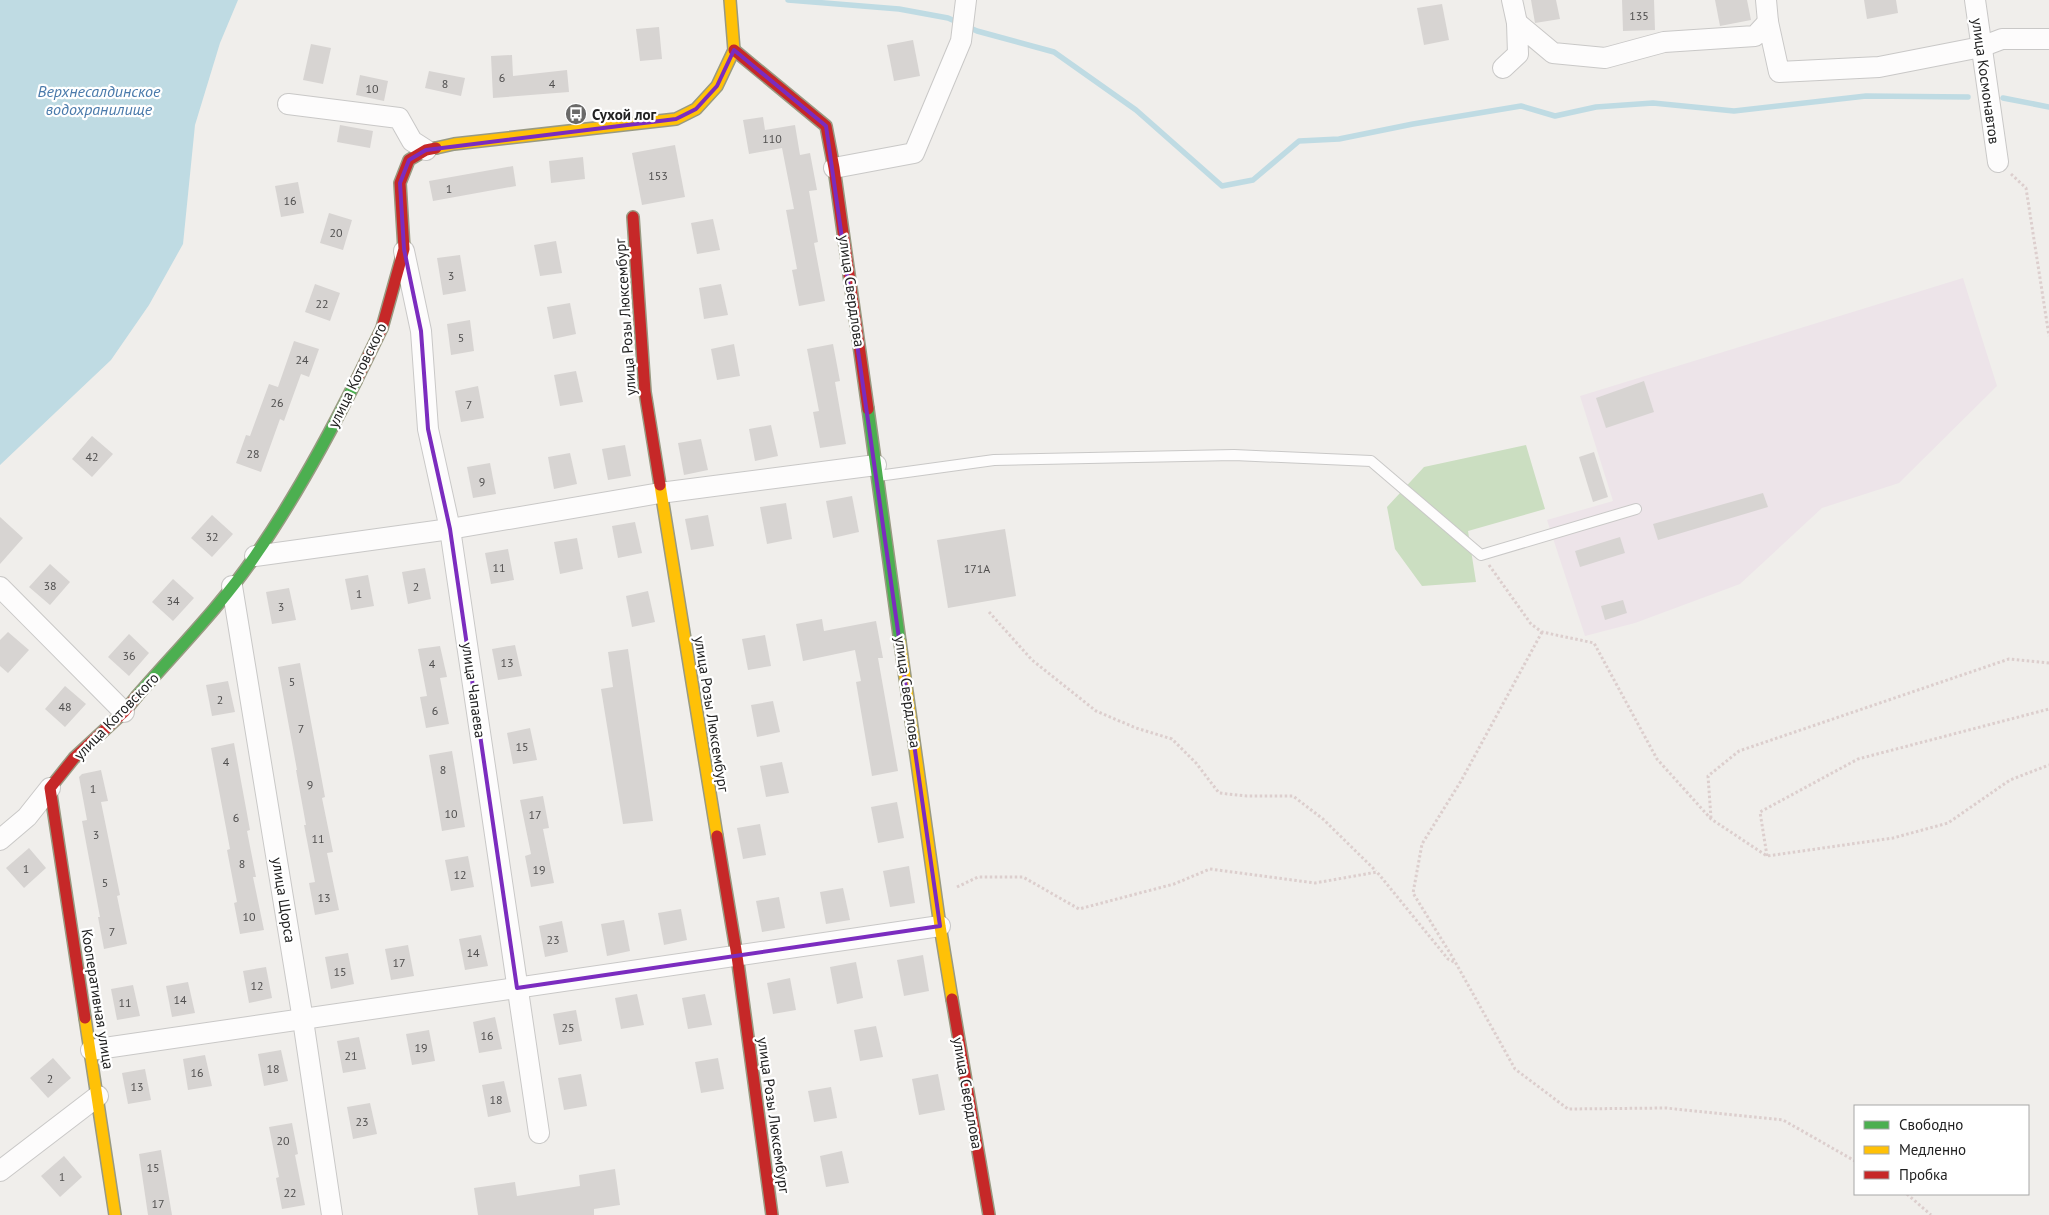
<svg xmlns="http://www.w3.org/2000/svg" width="2049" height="1215" font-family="'PT Sans',sans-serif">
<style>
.industrial{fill:#ede4e9}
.forest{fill:#cbdec1}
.water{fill:#bfdbe3}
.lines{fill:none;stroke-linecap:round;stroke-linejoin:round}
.stream{stroke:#bfdbe3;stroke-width:5.5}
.building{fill:#d7d4d2}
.lane-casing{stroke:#c9c8c7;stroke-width:12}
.street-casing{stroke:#c9c8c7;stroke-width:22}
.fast-casing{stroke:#999a82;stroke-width:14}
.slow-casing{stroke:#999a82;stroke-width:14}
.jam-casing{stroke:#999a82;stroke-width:14}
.path{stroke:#dccecd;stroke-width:3;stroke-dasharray:2.5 2.5;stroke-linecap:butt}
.lane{stroke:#fdfcfc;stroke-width:10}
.street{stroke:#fdfcfc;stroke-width:20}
.fast{stroke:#4caf50;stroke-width:11}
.slow{stroke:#ffc107;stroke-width:11}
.jam{stroke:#c62828;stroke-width:11}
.marked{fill:none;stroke:#7b2cbf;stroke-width:4;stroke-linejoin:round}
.labels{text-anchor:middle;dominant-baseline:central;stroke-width:4.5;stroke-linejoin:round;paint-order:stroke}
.number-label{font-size:12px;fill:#4f4e4e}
.street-label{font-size:15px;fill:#222;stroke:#fff}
.poi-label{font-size:15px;font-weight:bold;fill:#222;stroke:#fff;text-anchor:start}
.water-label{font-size:16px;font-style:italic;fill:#4a7aab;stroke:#fff}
</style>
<rect width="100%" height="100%" fill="#f0eeeb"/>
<!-- industrial -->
<polygon class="industrial" points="1963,278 1997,386 1899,483 1822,508 1740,584 1635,623 1585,636 1547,520 1613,501 1580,396"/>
<!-- forest -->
<polygon class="forest" points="1526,445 1545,509 1468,531 1476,582 1422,586 1395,549 1387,507 1424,467"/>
<!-- water -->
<polygon class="water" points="0,0 238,0 220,43 195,125 183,244 149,305 111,360 0,465"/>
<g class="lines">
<!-- stream -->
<g class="stream">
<polyline points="788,0 899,9 948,18 977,31 1054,52 1136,110 1222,186 1253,180 1299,141 1339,139 1413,124 1521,106 1555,116 1596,107 1653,103 1734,111 1866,96 1968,97"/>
<polyline points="2003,98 2049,107"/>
</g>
</g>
<!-- building -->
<g class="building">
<polygon points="1531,0 1556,0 1560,19 1535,23"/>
<polygon points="1622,0 1654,0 1655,30 1623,31"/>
<polygon points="1715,0 1747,0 1751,20 1720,26"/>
<polygon points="1864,0 1896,0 1898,13 1867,19"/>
<polygon points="1442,4 1449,40 1424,45 1417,8"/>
<polygon points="659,27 662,59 640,61 636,29"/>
<polygon points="913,40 920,76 894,81 887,45"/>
<polygon points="311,44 331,48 323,84 303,80"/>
<polygon points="512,55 513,76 567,70 569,92 493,98 491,56"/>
<polygon points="429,71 465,78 461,96 425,88"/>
<polygon points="360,75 388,81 384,101 356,95"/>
<polygon points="763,117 765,130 795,125 800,155 810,153 817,190 809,191 818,242 814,243 825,301 799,306 792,270 797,269 786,210 794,209 782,148 749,154 743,120"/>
<polygon points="340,125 373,131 370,148 337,142"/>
<polygon points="675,145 685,197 642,205 632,153"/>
<polygon points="583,157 585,179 551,183 549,161"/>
<polygon points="513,166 516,186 433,201 429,181"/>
<polygon points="298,182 304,213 281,217 275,186"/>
<polygon points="329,213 352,220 343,250 320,243"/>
<polygon points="713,219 720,250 697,254 691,223"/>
<polygon points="556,241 562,273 540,276 534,245"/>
<polygon points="460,255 466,291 443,295 437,258"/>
<polygon points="315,284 340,293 330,321 305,312"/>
<polygon points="721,284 728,315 704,319 699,288"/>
<polygon points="570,303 576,334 553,339 547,307"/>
<polygon points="470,320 474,351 451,355 447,324"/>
<polygon points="294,341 319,349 309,377 301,374 284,421 280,419 261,472 236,463 246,435 250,436 269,384 278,387"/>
<polygon points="734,344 740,376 717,380 711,349"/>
<polygon points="833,344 840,381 835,382 846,444 820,448 813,412 819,411 807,349"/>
<polygon points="576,371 583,402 560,406 554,375"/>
<polygon points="1644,381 1654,412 1606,428 1596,398"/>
<polygon points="478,386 484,418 461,422 455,391"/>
<polygon points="771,425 778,456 755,461 749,429"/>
<polygon points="92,436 113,454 92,477 72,459"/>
<polygon points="701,439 708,470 684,475 678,443"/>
<polygon points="625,445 631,476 608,480 602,449"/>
<polygon points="1594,452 1608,497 1593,502 1579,457"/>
<polygon points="570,453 577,484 554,489 548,457"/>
<polygon points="490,463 496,494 473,498 467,467"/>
<polygon points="1763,493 1768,507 1658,540 1653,524"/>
<polygon points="852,496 859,532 833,538 826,501"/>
<polygon points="786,503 792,539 767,544 760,507"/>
<polygon points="212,515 233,534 212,557 191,538"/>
<polygon points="708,515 714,546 691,550 685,519"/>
<polygon points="0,517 23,538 0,564"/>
<polygon points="635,522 642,553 618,558 612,526"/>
<polygon points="1005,529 1016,596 948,608 937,540"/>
<polygon points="1620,537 1625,553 1580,567 1575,551"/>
<polygon points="577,538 583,569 560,574 554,542"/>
<polygon points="508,549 514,580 491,584 485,553"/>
<polygon points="50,564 70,582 50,605 29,587"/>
<polygon points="425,568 431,599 408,604 402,572"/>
<polygon points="368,575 374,606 351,610 345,579"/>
<polygon points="173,579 194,598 173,621 152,602"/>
<polygon points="289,588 296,620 272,624 266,592"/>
<polygon points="648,591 655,622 632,627 626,596"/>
<polygon points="1623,600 1627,613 1605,620 1601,606"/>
<polygon points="822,619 824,631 876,621 883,658 878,658 898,771 872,776 856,682 861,681 855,650 803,661 796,624"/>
<polygon points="8,632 29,650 8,673 0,666 0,640"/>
<polygon points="129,634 149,653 129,676 108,657"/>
<polygon points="765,635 771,666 748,670 742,639"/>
<polygon points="515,645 522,676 498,680 492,649"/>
<polygon points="440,646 447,677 440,678 449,724 426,728 420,697 427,696 418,649"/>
<polygon points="628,649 653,821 623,824 601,689 613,687 608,652"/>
<polygon points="300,663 325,797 322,798 333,852 327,853 339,910 315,915 309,883 315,882 304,825 306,825 296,770 297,770 278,667"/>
<polygon points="228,681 235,712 212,716 206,685"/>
<polygon points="65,686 86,704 65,727 45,709"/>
<polygon points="773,701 780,732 757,737 751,705"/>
<polygon points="530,728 537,760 513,764 507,733"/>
<polygon points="234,743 250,830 247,831 256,877 253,877 264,930 240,934 234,903 237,902 227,850 230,849 211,748"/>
<polygon points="452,751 465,827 442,831 429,755"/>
<polygon points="782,762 789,793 766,797 760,766"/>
<polygon points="101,770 108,801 101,802 120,895 117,896 127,944 104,949 98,917 100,917 82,821 87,820 79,777 82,774"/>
<polygon points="543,796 549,828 543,829 554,883 531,887 525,856 531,854 520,800"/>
<polygon points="897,802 904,838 878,843 871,807"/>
<polygon points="760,824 766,855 743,859 737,828"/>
<polygon points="29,848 46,868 24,888 6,868"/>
<polygon points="468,856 474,887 451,891 445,860"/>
<polygon points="909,866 915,903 890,907 883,871"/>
<polygon points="843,888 850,920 826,924 820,892"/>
<polygon points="779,897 785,928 762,932 756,901"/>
<polygon points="681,909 687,940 664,945 658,913"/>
<polygon points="624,920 630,951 607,956 601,924"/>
<polygon points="562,921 568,952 545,957 539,926"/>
<polygon points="481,935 488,966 465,970 459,939"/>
<polygon points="408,945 414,976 391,980 385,949"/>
<polygon points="348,953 354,984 331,989 325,957"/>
<polygon points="923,955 929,991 904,996 897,960"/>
<polygon points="856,962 863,998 837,1004 830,967"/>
<polygon points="266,967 272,998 249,1003 243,971"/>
<polygon points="790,978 796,1010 773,1014 767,983"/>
<polygon points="188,982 195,1013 172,1017 166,986"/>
<polygon points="133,985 140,1016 117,1020 111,989"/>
<polygon points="637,994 644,1025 621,1029 615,998"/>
<polygon points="705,994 712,1025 688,1029 682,998"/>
<polygon points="576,1010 582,1041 559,1045 553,1014"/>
<polygon points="495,1017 502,1049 479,1053 473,1022"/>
<polygon points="876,1026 883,1057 860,1061 854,1030"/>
<polygon points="429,1030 435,1061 412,1065 406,1034"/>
<polygon points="359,1037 366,1069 343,1073 337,1041"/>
<polygon points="281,1050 288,1081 264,1086 258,1054"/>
<polygon points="205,1055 212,1086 188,1090 183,1059"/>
<polygon points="53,1058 71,1078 48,1098 30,1078"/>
<polygon points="718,1058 724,1089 701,1093 695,1062"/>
<polygon points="145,1069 151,1100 128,1104 122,1073"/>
<polygon points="581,1074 587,1106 564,1110 558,1078"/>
<polygon points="938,1074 945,1110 919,1115 912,1079"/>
<polygon points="504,1081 511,1112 488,1117 482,1085"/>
<polygon points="831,1087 837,1118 814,1122 808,1091"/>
<polygon points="370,1103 377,1134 353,1139 347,1107"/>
<polygon points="292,1123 298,1154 295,1155 305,1205 282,1209 276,1178 279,1177 269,1127"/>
<polygon points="161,1150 172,1215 148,1215 139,1154"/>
<polygon points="842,1151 849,1183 826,1187 820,1156"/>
<polygon points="64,1156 82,1177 60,1197 41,1176"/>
<polygon points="615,1169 620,1205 594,1209 594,1215 478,1215 474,1188 515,1182 517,1196 580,1186 579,1175"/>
</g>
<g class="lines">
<!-- lane casing -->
<g class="lane-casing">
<polyline id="lane" points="878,476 994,460 1234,455 1371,461 1481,555 1636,509"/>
</g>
<!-- street casing -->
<g class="street-casing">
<g id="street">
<polyline points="1512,0 1517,23"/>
<polyline points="1766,0 1768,22"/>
<polyline points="1975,0 1998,162"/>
<polyline points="1503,68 1518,54 1517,23 1553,53 1605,58 1664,42 1755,36 1768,22 1779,72 1879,67 1981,47 2002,39 2049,39"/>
<polyline points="288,104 399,118 412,141 426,150"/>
<polyline points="834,168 914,153 961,41 966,0"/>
<polyline points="404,251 421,331 428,429 450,529 539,1133"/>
<polyline points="255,556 450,529 660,493 876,465"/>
<polyline points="232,586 303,1020 332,1215"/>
<polyline points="0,587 124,712"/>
<polyline points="0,840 27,817 50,788"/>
<polyline points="91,1050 940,926"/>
<polyline points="0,1171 98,1096"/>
</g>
</g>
<!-- fast casing -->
<g class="fast-casing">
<g id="fast">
<polyline points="868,409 900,642"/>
<path d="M137,696C177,650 221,606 255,556C293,501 326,441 356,381"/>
</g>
</g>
<!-- slow casing -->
<g class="slow-casing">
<g id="slow">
<polyline points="436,148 454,144 676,119 696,109 717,86 734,50 730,0"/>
<polyline points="660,485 717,836"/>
<polyline points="900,642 940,926 952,999"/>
<polyline points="85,1018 115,1215"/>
</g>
</g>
<!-- jam casing -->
<g class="jam-casing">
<g id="jam">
<polyline points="734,50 826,126 834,168 868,409"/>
<polyline points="633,217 645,392 660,485"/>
<polyline points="356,381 382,328 404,249 400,183 409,160 426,150 436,148"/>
<polyline points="717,836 737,956 772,1215"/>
<polyline points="952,999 989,1215"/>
<polyline points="85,1018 50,788 74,758 124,712 137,696"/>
</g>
</g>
<!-- path -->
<g class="path">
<polyline points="2011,174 2026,188 2049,336"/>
<polyline points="1489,565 1531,624 1542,632 1594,643 1657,759 1711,819 1767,856 1893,838 1948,823 2010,780 2049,765"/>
<polyline points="989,612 1032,660 1096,711 1136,728 1172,739 1196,763 1219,793 1247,796 1293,796 1323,819 1376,871"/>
<polyline points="1542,632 1461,781 1422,844 1413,893 1453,958 1515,1069 1568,1109 1666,1108 1783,1120 1855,1161"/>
<polyline points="1711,818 1708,776 1739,751 2009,659 2049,663"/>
<polyline points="1767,856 1760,812 1858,759 2049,709"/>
<polyline points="957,887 978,877 1023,877 1079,909 1174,884 1210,869 1315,883 1377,872 1448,959 1454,962"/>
<polyline points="1907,1194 1931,1215"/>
</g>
<!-- lane -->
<use href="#lane" class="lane"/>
<!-- street -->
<use href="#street" class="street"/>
<!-- fast -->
<use href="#fast" class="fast"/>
<!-- slow -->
<use href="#slow" class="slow"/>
<!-- jam -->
<use href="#jam" class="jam"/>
</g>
<!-- marked area -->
<path class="marked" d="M734,50L826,126L940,926L517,988L450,529L428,429L421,331L404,249L400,183L409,160L426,150L676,119L696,109L717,86Z"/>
<!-- icons -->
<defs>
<g id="bus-disc" transform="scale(1.125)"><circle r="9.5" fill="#6a6968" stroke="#fff"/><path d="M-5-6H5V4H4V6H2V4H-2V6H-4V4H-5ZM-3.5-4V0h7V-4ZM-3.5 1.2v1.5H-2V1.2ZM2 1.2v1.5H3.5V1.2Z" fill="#fff"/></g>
</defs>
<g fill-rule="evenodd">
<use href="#bus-disc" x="576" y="114"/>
</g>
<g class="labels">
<!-- number labels -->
<g class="number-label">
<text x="1639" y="15">135</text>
<text x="502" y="77">6</text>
<text x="445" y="83">8</text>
<text x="552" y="83">4</text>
<text x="372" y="88">10</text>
<text x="772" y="138">110</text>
<text x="658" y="175">153</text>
<text x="449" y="188">1</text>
<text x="290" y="200">16</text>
<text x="336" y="232">20</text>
<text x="451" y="275">3</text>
<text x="322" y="303">22</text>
<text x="461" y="337">5</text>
<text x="302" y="359">24</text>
<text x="277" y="402">26</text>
<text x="469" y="404">7</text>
<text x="253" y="453">28</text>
<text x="92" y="456">42</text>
<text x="482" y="481">9</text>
<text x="212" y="536">32</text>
<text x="499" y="567">11</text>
<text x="977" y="568">171А</text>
<text x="50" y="585">38</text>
<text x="416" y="586">2</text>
<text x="359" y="593">1</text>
<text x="173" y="600">34</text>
<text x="281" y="606">3</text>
<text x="129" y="655">36</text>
<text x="507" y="662">13</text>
<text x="432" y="663">4</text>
<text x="292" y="681">5</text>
<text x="220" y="699">2</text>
<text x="65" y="706">48</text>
<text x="435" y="710">6</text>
<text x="301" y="728">7</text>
<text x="522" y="746">15</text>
<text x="226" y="761">4</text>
<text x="443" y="769">8</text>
<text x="310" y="784">9</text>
<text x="93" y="788">1</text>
<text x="451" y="813">10</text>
<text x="535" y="814">17</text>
<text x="236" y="817">6</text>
<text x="96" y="834">3</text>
<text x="318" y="838">11</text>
<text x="242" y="863">8</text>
<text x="26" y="868">1</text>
<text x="539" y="869">19</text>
<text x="460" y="874">12</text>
<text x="105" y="882">5</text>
<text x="324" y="897">13</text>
<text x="249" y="916">10</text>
<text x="112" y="931">7</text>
<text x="553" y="939">23</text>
<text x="473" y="952">14</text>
<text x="399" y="962">17</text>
<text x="340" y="971">15</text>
<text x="257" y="985">12</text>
<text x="180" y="999">14</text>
<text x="125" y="1002">11</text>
<text x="568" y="1027">25</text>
<text x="487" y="1035">16</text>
<text x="421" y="1047">19</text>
<text x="351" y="1055">21</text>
<text x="273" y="1068">18</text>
<text x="197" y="1072">16</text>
<text x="50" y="1078">2</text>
<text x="137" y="1086">13</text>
<text x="496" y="1099">18</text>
<text x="362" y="1121">23</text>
<text x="283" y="1140">20</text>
<text x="153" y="1167">15</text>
<text x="62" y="1176">1</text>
<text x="290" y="1192">22</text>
<text x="158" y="1203">17</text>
</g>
<!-- street labels -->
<g class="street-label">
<text transform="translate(1986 81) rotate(82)">улица Космонавтов</text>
<text transform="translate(852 291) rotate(82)">улица Свердлова</text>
<text transform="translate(625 317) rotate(-94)">улица Розы Люксембург</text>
<text transform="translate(357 375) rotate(-64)">улица Котовского</text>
<text transform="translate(474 690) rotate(82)">улица Чапаева</text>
<text transform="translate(908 692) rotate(82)">улица Свердлова</text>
<text transform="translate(712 714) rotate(81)">улица Розы Люксембург</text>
<text transform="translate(116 716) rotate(-46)">улица Котовского</text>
<text transform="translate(284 900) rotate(81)">улица Щорса</text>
<text transform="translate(98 999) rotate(81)">Кооперативная улица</text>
<text transform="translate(968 1093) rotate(80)">улица Свердлова</text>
<text transform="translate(774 1115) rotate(82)">улица Розы Люксембург</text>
</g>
<!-- poi labels -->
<g class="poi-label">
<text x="592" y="114">Сухой лог</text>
</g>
<!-- water labels -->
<g class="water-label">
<text x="99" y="91">Верхнесалдинское<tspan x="99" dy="18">водохранилище</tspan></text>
</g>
</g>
<!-- legend -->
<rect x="1854" y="1105" width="175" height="90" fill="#ffffff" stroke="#a7a7a7"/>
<rect x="1864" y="1121" width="25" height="8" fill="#4caf50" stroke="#a7a7a7"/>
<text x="1899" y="1130" font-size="15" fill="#222222">Свободно</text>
<rect x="1864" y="1146" width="25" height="8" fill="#ffc107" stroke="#a7a7a7"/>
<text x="1899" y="1155" font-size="15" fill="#222222">Медленно</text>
<rect x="1864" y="1171" width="25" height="8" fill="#c62828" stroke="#a7a7a7"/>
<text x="1899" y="1180" font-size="15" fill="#222222">Пробка</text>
</svg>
